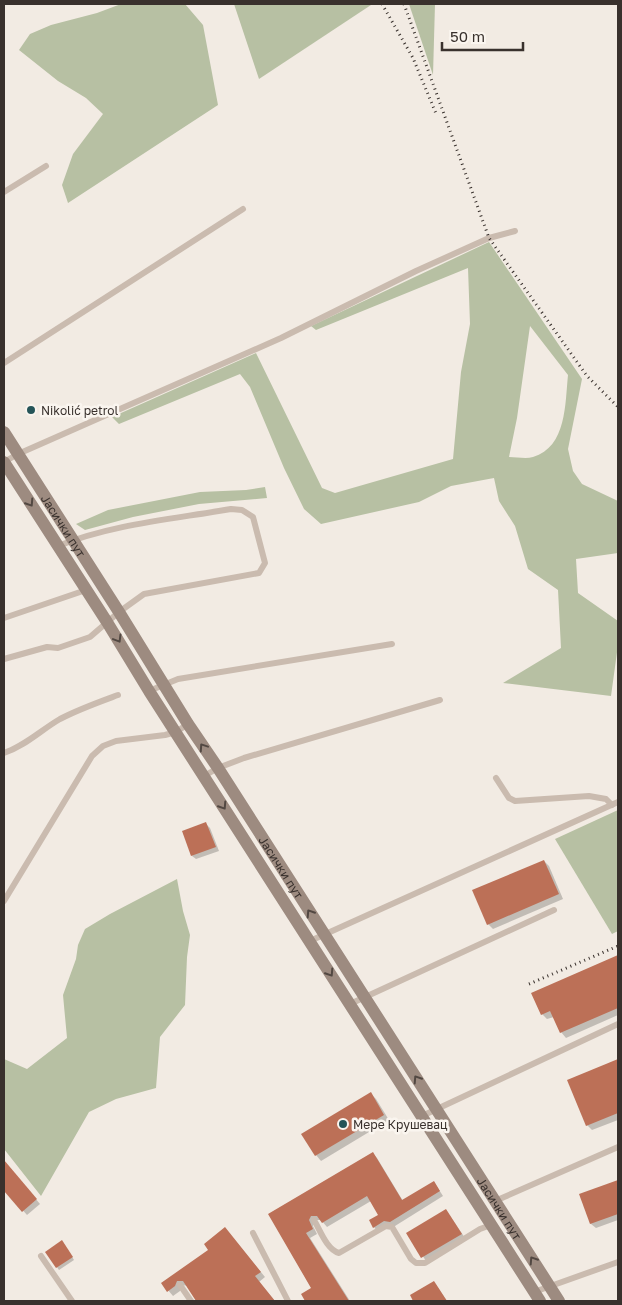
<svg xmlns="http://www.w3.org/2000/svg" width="622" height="1305" font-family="'Golos Text',sans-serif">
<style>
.green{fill:#b7c0a3;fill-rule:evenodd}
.shadow{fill:#0003}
.building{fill:#bc7057}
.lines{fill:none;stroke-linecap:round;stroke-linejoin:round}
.lane{stroke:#cabbaf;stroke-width:6}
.secondary{stroke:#9d8b80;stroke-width:12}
.rail{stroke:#39312d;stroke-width:3;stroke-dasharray:1 4;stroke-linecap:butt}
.oneway{stroke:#524842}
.poi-dot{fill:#255458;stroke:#faf5ef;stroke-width:2}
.labels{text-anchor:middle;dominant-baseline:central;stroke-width:5;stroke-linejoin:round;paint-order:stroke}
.poi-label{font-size:12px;fill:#39312d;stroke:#faf5ef;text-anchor:start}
.street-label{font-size:12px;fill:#39312d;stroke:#faf5ef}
</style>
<rect width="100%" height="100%" fill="#f2ebe3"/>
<!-- green -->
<g class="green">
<polygon points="121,4 185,4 203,25 218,105 68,203 62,185 73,154 103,114 86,98 58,81 19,50 30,34 51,25 97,13"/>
<polygon points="234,4 371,4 371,5 259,79"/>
<polygon points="409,4 435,4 433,75"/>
<path d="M489,242L582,379L568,449L573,471L582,484L618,501V553L576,559L578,593L618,621V645L611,696L503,683L561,648L558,590L528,569L515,526L499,501L494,478L451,486L419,502L321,524L304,509L284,468L250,387L240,374L119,424L112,417L256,353L322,488L335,493L453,459L461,372L470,324L468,268L316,330L311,326ZM530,326L568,375C565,403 567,447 533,457C526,459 517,457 509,457L517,418Z"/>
<polygon points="265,487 267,498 199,504 133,517 85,530 76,524 108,510 200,492 246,490"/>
<polygon points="618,810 618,931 612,934 555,839"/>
<polygon points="177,879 183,911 190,935 187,957 185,1005 160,1037 156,1088 116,1099 89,1112 41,1196 4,1149 4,1059 27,1069 67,1038 63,995 76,959 78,945 85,929 110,914"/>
</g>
<!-- shadow -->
<g class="shadow">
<polygon points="206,824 210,828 219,851 196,859 192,856"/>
<polygon points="544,861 549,866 563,899 493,929 488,924"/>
<polygon points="618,956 618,1015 566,1038 561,1032 554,1017 547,1019 542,1014 533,993"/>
<polygon points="618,1060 618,1120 592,1130 587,1125 569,1080"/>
<polygon points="371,1094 376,1099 389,1120 321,1161 316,1155"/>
<polygon points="373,1154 377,1158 403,1201 434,1182 443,1196 395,1226 389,1226 378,1232 374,1227 380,1215 371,1201 327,1227 321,1220 316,1220 313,1226 317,1234 310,1238 350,1301 307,1301 303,1294 312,1289 269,1214"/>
<polygon points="4,1161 40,1204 27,1215 4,1189"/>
<polygon points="618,1181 618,1220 596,1228 591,1224 580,1195"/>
<polygon points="446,1210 465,1238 426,1261 408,1233"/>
<polygon points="229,1233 265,1277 259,1282 275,1301 197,1301 196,1298 188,1286 182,1285 180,1291 173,1296 162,1283 210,1250"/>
<polygon points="64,1244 74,1260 59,1270 46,1252"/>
<polygon points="434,1282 447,1301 415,1301 411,1296"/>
</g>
<!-- building -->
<g class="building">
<polygon points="206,822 216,847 191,856 182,831"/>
<polygon points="544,860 559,894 487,925 472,890"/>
<polygon points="618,955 618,1008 560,1033 550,1011 541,1015 531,993"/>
<polygon points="618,1059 618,1113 586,1126 567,1080"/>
<polygon points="371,1092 384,1115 315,1156 301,1134"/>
<polygon points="373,1152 402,1200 434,1181 440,1191 390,1222 384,1221 373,1228 369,1220 378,1215 367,1196 322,1223 317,1216 311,1216 309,1220 313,1229 306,1233 349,1301 305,1301 301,1294 311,1288 268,1214"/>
<polygon points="4,1160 37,1199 22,1212 4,1191"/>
<polygon points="618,1180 618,1214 590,1224 579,1194"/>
<polygon points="446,1209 462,1234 421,1258 406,1233"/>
<polygon points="225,1227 261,1272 255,1276 275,1301 196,1301 183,1281 177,1281 175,1286 167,1292 161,1283 208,1250 204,1244"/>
<polygon points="62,1240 73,1257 56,1268 45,1252"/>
<polygon points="434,1281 447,1301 413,1301 410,1295"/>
</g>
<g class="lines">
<!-- lane -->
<g class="lane">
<polyline points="4,192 46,166"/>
<polyline points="4,363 243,209"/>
<polyline points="4,462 18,454 281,338 416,271 489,238 515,231"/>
<polyline points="4,618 86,590"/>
<path d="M4,659L47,647L58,648L90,637L119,612L144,594L259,573L265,563L253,517L242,510L231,509C174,519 112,524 58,546"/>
<polyline points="149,691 178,679 392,644"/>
<path d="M4,753C25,746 41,730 60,719C79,709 99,702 118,695"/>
<polyline points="204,776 218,768 244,758 440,700"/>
<polyline points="496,778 509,798 515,801 589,796 606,799 612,805"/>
<polyline points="4,901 92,756 103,746 116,741 165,735 176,732 188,724"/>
<polyline points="310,941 618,802"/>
<polyline points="350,1004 554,910"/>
<polyline points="422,1116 618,1024"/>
<polyline points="495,1201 618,1147"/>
<path d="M314,1220C320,1230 327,1250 339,1253L386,1226L392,1227L411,1259L416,1263H425L480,1229L491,1225"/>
<polyline points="253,1233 288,1301"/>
<polyline points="41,1256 72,1301"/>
<polyline points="180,1285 191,1301"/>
<polyline points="534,1292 618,1262"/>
</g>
<!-- secondary -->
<g class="secondary">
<path id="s1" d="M4,432L119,612L188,724L218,768L559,1301"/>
<polyline points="4,462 107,622 149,691 540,1301"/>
</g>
<!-- rail -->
<g class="rail">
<polyline points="382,4 413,58 437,116"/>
<polyline points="404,4 489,238 587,376 618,407"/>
<polyline points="529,984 618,946"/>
</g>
</g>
<!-- one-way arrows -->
<defs><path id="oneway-chevron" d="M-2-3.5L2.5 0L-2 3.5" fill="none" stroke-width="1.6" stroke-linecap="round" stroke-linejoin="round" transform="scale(1.25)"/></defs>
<g class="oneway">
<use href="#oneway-chevron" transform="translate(30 503) rotate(57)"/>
<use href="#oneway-chevron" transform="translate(118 639) rotate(59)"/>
<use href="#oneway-chevron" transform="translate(203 747) rotate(-124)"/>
<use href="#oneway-chevron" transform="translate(223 806) rotate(57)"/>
<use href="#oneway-chevron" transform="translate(310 913) rotate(-123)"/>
<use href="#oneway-chevron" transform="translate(330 973) rotate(57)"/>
<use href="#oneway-chevron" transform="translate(417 1079) rotate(-123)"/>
<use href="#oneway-chevron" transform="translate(533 1260) rotate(-123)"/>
</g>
<!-- markers -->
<g class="poi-dot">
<circle cx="31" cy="410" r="5"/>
<circle cx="343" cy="1124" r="5"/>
</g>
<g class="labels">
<!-- poi labels -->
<g class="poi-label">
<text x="41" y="410">Nikolić petrol</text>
<text x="353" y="1124">Мере Крушевац</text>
</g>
<!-- street labels -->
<g class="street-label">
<text stroke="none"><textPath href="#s1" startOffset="111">Јасички пут</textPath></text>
<text stroke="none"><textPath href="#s1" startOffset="516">Јасички пут</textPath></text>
<text stroke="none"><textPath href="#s1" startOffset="921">Јасички пут</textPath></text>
</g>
</g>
<!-- border -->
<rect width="622" height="1305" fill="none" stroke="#39312d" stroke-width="10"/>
<!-- scale -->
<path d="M442 42v8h81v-8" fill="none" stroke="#39312d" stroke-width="2.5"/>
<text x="450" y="42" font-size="15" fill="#39312d" stroke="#faf5ef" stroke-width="4" paint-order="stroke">50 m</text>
</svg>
